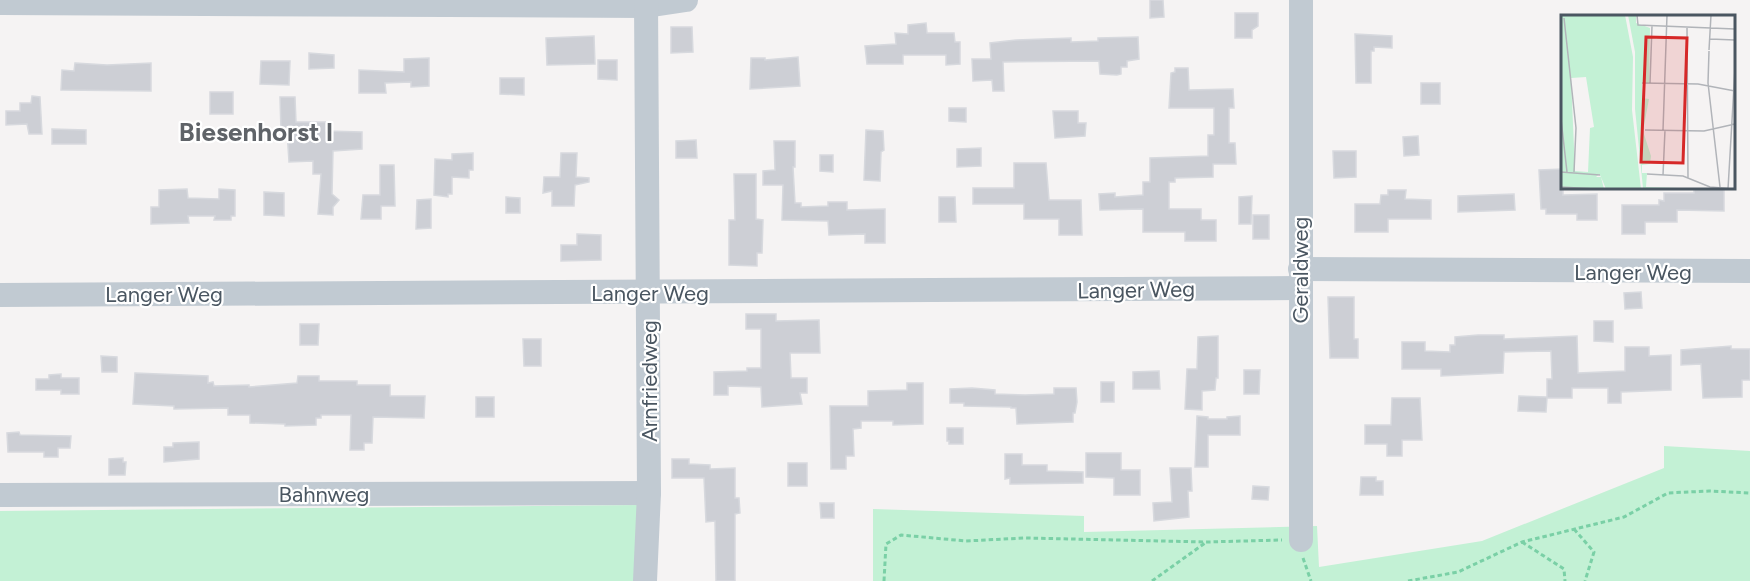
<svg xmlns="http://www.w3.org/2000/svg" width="1750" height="581" font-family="Figtree,sans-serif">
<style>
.green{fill:#c3f1d5}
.building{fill:#cdcfd5;stroke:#d7d9de;stroke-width:1.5}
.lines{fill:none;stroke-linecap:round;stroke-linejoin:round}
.path{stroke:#7ad0a6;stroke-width:3;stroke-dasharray:4.5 3;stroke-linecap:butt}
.minor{stroke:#c1cad2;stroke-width:24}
.labels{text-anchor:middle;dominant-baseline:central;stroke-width:4.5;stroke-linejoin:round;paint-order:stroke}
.street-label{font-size:22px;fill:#4a5661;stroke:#fff}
.quarter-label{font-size:26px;font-weight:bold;fill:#5f6368;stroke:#fff}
.inset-road{fill:none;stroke:#b1b4b9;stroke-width:1.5}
.view{fill:#d62828;fill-opacity:0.15;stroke:#d62828;stroke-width:3}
.inset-edge{fill:none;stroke:#4a5661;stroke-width:3}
</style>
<rect width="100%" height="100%" fill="#f5f3f3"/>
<!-- green -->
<g class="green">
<polygon points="1664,446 1750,451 1750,581 873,581 873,509 1084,516 1084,532 1317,526 1319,567 1482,541 1664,468"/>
<polygon points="640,505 655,581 0,581 0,511"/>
</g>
<!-- building -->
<g class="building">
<polygon points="1150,0 1163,0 1164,17 1150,18"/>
<polygon points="1235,13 1258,13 1258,26 1252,30 1252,38 1235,38"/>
<polygon points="926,23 927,33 954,33 955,42 960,42 960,64 946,65 946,55 903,55 903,64 867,64 865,46 896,44 895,33 908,34 908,25"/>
<polygon points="671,27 692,27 693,52 671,53"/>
<polygon points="1355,34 1392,36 1392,48 1374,47 1374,51 1371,51 1371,83 1356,83"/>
<polygon points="594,36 595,64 547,65 546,38"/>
<polygon points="1138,37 1139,59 1127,61 1127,67 1121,67 1121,74 1117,75 1100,74 1099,61 1003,62 1004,91 993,91 992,80 973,81 972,59 991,59 990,43 1016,40 1071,38 1071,42 1098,41 1098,38"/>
<polygon points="309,53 334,55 334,68 309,69"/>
<polygon points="798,57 800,86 750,89 751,58 765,58 765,60"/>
<polygon points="429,58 429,86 411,87 411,82 385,83 386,93 359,93 359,70 404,72 404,59"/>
<polygon points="598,60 617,60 617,80 598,79"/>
<polygon points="261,61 290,61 289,85 260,84"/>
<polygon points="75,63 107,65 151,63 151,91 61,90 62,70 74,71"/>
<polygon points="1175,68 1188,68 1189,90 1233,89 1234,108 1229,108 1229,143 1235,143 1236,164 1213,164 1213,177 1175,178 1175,182 1169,182 1169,209 1201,209 1201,220 1216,220 1216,241 1185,241 1185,232 1143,232 1143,209 1100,210 1099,194 1115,193 1115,197 1143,195 1143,182 1150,182 1150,158 1208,156 1208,135 1214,135 1214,108 1169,108 1171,73 1175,72"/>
<polygon points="500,78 524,78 524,95 500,94"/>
<rect x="1421" y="83" width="19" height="21"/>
<rect x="210" y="92" width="23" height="22"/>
<polygon points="32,96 40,97 42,134 29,134 27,124 6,125 6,111 20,111 20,103 31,103"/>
<polygon points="280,97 295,97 296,122 326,122 326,131 362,132 362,149 333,151 332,194 339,200 333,207 333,215 318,214 321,174 313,174 313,161 289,162 287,131 281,131"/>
<polygon points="949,108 966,108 966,122 949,121"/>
<polygon points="1053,111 1078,111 1078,123 1086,123 1085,136 1055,138"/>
<polygon points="52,129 86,130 86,144 52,144"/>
<polygon points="866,130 883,131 884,150 881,152 880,181 864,180"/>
<polygon points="1418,136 1419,155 1404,156 1403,137"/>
<polygon points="696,140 697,158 676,158 676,141"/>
<polygon points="774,141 795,141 795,167 793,167 795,203 801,203 801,207 828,206 828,202 847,202 847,210 885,209 885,243 865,243 865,234 829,235 828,221 782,220 783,185 763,185 763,171 775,170"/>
<polygon points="981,148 981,166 957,167 957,149"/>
<polygon points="1333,151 1356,151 1356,177 1334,178"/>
<polygon points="473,153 473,170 469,170 469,178 452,177 452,194 448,194 448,197 434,195 435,159 452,160 452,154"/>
<polygon points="561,153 577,153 576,177 589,178 589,182 575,185 574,206 552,206 552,191 543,193 544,177 560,177"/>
<polygon points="820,155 833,155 833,172 820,171"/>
<polygon points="1014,163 1046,163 1049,200 1081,200 1082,235 1059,235 1059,219 1024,219 1024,204 973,204 973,188 1014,188"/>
<polygon points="380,165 394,165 395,206 381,206 381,219 361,219 363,195 380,195"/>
<polygon points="1563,169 1563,195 1597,194 1597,220 1577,220 1577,214 1546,214 1546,209 1541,209 1539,170"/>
<polygon points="734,174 756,174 756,219 763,220 762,253 757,253 757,266 729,265 729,220 735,220"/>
<polygon points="1704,188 1724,188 1724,211 1677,210 1677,222 1645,222 1645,234 1622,234 1622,205 1659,205 1659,200 1664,201 1664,193 1694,193 1694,189 1704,189"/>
<polygon points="187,189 188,198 219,199 219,189 235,190 235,216 231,216 231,220 214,220 215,216 188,216 189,223 151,224 151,207 159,207 159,190"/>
<polygon points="1388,190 1406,190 1405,199 1431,200 1431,219 1388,219 1388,232 1355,232 1355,204 1380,204 1381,195 1388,195"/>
<polygon points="264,192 284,193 284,216 264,215"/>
<polygon points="1514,194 1515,210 1458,212 1458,196"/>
<polygon points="1252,196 1251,224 1239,224 1239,197"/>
<polygon points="506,197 520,198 520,213 506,213"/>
<polygon points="939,197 955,197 956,222 939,222"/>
<polygon points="431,199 431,228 416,229 417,200"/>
<rect x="1253" y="215" width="16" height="24"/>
<polygon points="577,234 601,235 601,260 561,261 561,245 577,245"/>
<polygon points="1641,292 1642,308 1625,309 1624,293"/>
<polygon points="1328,297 1354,297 1354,339 1358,339 1358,358 1330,358"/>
<polygon points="746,314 776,314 776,321 819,320 820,353 790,353 791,378 807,378 807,393 800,393 802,404 762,407 761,387 728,386 728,395 714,395 714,372 747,371 747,368 761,368 761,329 746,329"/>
<polygon points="1594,321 1613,321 1613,342 1594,341"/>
<polygon points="300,324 319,324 318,345 300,345"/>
<polygon points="1478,335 1504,335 1504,339 1577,336 1578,373 1625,371 1625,347 1649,347 1649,356 1671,355 1671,390 1621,392 1621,403 1608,403 1608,388 1572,388 1572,398 1547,398 1546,412 1518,411 1519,396 1547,397 1547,379 1552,379 1551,351 1504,352 1503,373 1441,376 1441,369 1402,369 1402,342 1425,342 1425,351 1450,352 1450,345 1455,345 1455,337"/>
<polygon points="1218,336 1218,378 1216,378 1215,390 1202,391 1202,410 1185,409 1187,369 1197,369 1198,337"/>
<polygon points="523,339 541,339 541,366 524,366"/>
<polygon points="1731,346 1731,349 1750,349 1750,380 1742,380 1742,397 1703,398 1701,364 1681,365 1681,350"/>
<polygon points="101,356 117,357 117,372 102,372"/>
<polygon points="1244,370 1260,370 1259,394 1244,394"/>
<polygon points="1159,371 1160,389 1133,389 1133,372"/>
<polygon points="135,373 208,376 208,383 213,382 214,386 249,385 249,387 297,383 298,376 319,376 319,381 357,381 357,385 390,385 390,396 425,396 424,418 373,417 372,443 364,443 364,450 350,450 351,415 321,415 321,418 316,418 316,425 285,426 285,424 250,423 250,415 228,415 228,408 174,409 174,406 133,404"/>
<polygon points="61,374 61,378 79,378 79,394 61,394 61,390 36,390 36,379 49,379 49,375"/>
<rect x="1101" y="382" width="13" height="20"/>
<polygon points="907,383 923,383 923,424 893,425 893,421 861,421 861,428 853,429 854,456 846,456 846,469 831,469 830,406 868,406 868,391 907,390"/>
<polygon points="972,388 995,390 995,394 1025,395 1054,394 1054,388 1076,388 1077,402 1075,413 1073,413 1073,422 1017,424 1016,408 1011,408 1011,407 964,406 964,403 950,403 950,389"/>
<rect x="476" y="397" width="18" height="20"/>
<polygon points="1392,398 1420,398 1422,440 1402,440 1402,456 1387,456 1387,444 1365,444 1365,425 1391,425"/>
<polygon points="1197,416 1208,417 1208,419 1227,419 1227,417 1240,416 1240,435 1208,435 1208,467 1195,467"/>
<polygon points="947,428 963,428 963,444 949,444 949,441 947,441"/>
<polygon points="19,432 20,435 71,436 70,448 58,448 58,457 44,457 44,452 8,452 7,433"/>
<polygon points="199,442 199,459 164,462 164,447 173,447 173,443"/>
<polygon points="1086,453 1121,453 1121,470 1140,470 1140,495 1114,495 1114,478 1086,477"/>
<polygon points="1005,454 1022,454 1022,465 1047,465 1047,471 1083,472 1083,483 1010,484 1010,478 1005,479"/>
<polygon points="123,458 123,462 126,462 125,475 109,475 109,459"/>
<polygon points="672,459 689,459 689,464 710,465 710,469 735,468 735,498 739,498 740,513 735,514 735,581 716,581 715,521 706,522 704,478 672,478"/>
<rect x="788" y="463" width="19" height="23"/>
<polygon points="1170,468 1191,468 1192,491 1188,491 1189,517 1154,521 1153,503 1172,502"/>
<polygon points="1361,477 1376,477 1376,481 1383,481 1383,495 1360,495"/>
<polygon points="1253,486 1269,487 1268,500 1252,499"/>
<polygon points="820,503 834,503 834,518 821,518"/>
</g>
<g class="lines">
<!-- path -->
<g class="path">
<polyline points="1574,529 1594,552 1585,581"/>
<polyline points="1522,542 1564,569 1565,581"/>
<polyline points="1303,558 1311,581"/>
<polyline points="884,581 886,544 901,535 966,541 1025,538 1206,542 1282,540"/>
<polyline points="1152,581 1205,543"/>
<polyline points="1408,581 1458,572 1522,542 1624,517 1668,493 1709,491 1750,493"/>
</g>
<!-- minor -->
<g class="minor">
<polyline points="0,3 646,6 686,0"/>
<polyline points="1300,269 1750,271"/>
<polyline points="0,295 1300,288"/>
<polyline points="0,495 649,493"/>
<polyline points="1301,540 1301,0"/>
<polyline points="645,581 649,493 646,0"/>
</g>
</g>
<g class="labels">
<!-- street labels -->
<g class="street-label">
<text transform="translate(1300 270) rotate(-90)">Geraldweg</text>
<text x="1633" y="272">Langer Weg</text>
<text transform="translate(1136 290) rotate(-1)">Langer Weg</text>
<text x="650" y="293">Langer Weg</text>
<text x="164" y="294">Langer Weg</text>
<text transform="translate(649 381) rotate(-90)">Arnfriedweg</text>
<text x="324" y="494">Bahnweg</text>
</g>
<!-- quarter labels -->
<g class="quarter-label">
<text x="256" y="132">Biesenhorst I</text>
</g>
</g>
<!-- overview -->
<g transform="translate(1561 15)">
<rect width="174" height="174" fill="#f5f3f3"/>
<path d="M0,0H64L72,42L71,95L80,174H45L40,162L38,159L35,162H40L43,174H0ZM25,62L33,112L29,113L27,157L14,156L10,63ZM67,0H75V8L89,13L88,68L81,69V83L88,84L82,116L90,141L89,149L81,150V158H86L85,172L149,174L82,173L74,94V37Z" fill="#c3f1d5" fill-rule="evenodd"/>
<path class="inset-road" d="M76,0L77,10L174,14M3,3L15,113L13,157M126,12L127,163M149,24L174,25M148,35L150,0M148,36L147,68L159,172M81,68L137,69L174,76M89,68L91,11M0,104L6,157M84,115L143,116L174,109M102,115L106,0M0,157L39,160M86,159L122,161L149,172L174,174M102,160L104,115M0,172L34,174M167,174L174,54"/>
<path class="view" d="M85,22L126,23L122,148L80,147Z"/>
<rect width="174" height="174" class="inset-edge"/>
</g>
</svg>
